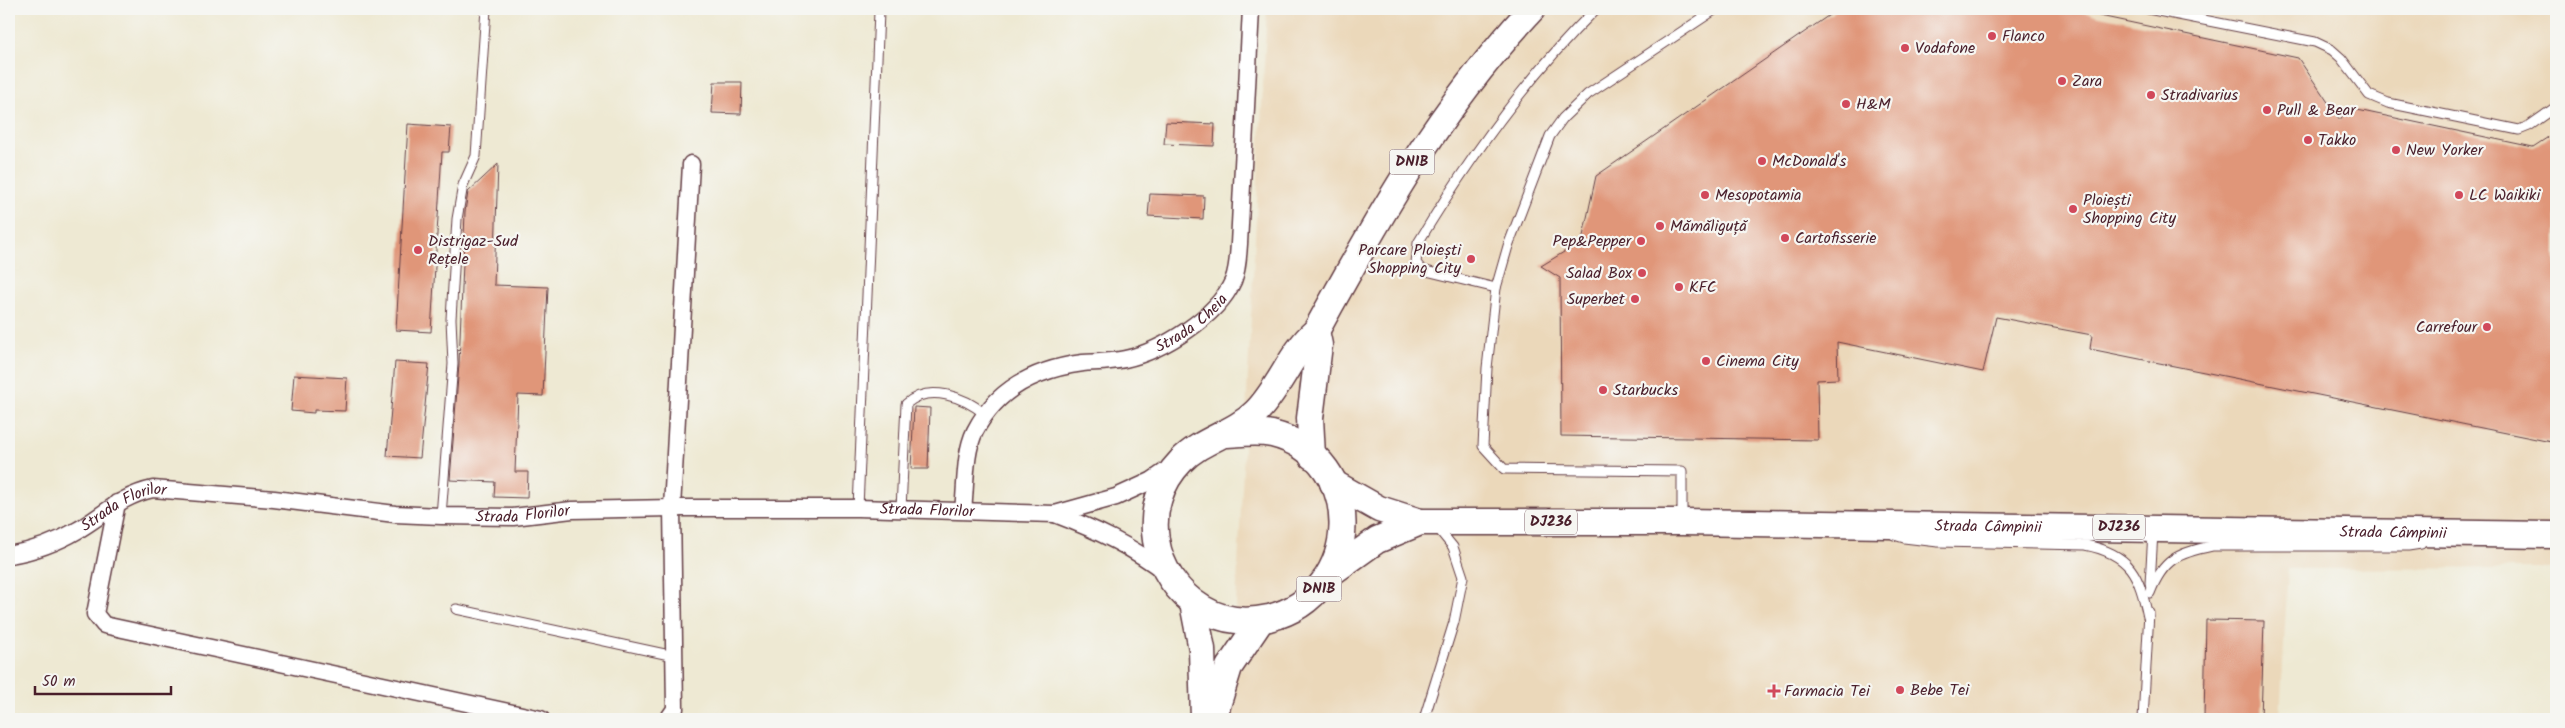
<svg xmlns="http://www.w3.org/2000/svg" width="2565" height="728" font-family="Kalam,sans-serif">
<style>
.built{fill:#ebd8ba}
.building{fill:#e09679}
.lines{fill:none;stroke-linecap:round;stroke-linejoin:round}
.lane-casing{stroke:#633d44;stroke-width:11}
.street-casing{stroke:#633d44;stroke-width:19}
.primary-casing{stroke:#633d44;stroke-width:29}
.lane{stroke:#fff;stroke-width:9}
.street{stroke:#fff;stroke-width:16}
.primary{stroke:#fff;stroke-width:26}
.poi-dot{fill:#d1495b;stroke:#f6f6f2;stroke-width:2}
.labels{text-anchor:middle;dominant-baseline:central;stroke-width:4.5;stroke-linejoin:round;paint-order:stroke}
.shield{fill:#f6f6f2;stroke:#7e6067;stroke-width:1}
.shield-label{font-size:15px;font-weight:bold;fill:#4a1f2b}
.poi-label{font-size:16px;fill:#4a1f2b;stroke:#f6f6f2;text-anchor:start}
.street-label{font-size:16px;fill:#4a1f2b;stroke:#f6f6f2}
</style>
<rect width="100%" height="100%" fill="#f6f6f2"/>
<filter id="ink" filterUnits="userSpaceOnUse"><feTurbulence type="fractalNoise" baseFrequency=".02" numOctaves="2"/><feDisplacementMap in="SourceGraphic" scale="10" xChannelSelector="R" yChannelSelector="G"/><feConvolveMatrix kernelMatrix="1 2 1 2 8 2 1 2 1" color-interpolation-filters="sRGB"/></filter>
<filter id="wash" filterUnits="userSpaceOnUse"><feTurbulence type="fractalNoise" baseFrequency=".0096" numOctaves="4" result="noise"/><feDisplacementMap in="SourceGraphic" scale="20" xChannelSelector="R" yChannelSelector="G"/><feGaussianBlur stdDeviation="1.12" result="paint"/><feColorMatrix in="noise" values="0 0 0 0 0 0 0 0 0 0 0 0 0 0 0 0 0 1.4 0 .05"/><feComposite in="paint" operator="in"/></filter>
<g filter="url(#wash)">
<rect width="100%" height="100%" fill="#eee9d3"/>
<!-- built -->
<polygon class="built" points="1267,9 2556,9 2556,568 2288,569 2280,719 1230,719"/>
<g id="blocks">
<!-- building -->
<g class="building">
<polygon points="1838,9 2067,9 2298,58 2340,120 2348,108 2533,147 2556,132 2556,443 2090,349 2092,335 1996,317 1983,372 1837,342 1838,379 1817,380 1818,440 1561,436 1560,278 1541,266 1582,241 1596,176"/>
<polygon points="714,82 742,82 741,114 712,113"/>
<polygon points="1166,122 1215,124 1214,146 1164,144"/>
<polygon points="408,124 451,127 449,152 442,152 431,332 396,330"/>
<polygon points="498,164 494,285 548,287 543,396 518,395 515,472 528,472 527,498 494,497 495,482 450,480 459,364 465,212 468,192"/>
<polygon points="1150,194 1204,196 1203,219 1148,216"/>
<polygon points="395,362 429,364 420,458 387,456"/>
<polygon points="294,375 347,378 345,411 314,410 314,413 291,411"/>
<polygon points="914,407 930,408 928,469 911,469"/>
<polygon points="2206,620 2264,621 2261,719 2204,719"/>
</g>
</g>
</g>
<g filter="url(#ink)">
<use href="#blocks" fill-opacity="0" stroke="#633d44" stroke-width="1"/>
<g class="lines">
<!-- lane casing -->
<g class="lane-casing">
<g id="lane">
<polyline points="2148,9 2315,42 2332,50 2341,58 2369,95 2388,103 2519,130 2529,126 2556,107"/>
<path d="M1496,288L1422,270L1416,263L1418,243C1469,158 1526,78 1596,9"/>
<polyline points="858,508 879,12"/>
<path d="M901,509L906,404C929,383 964,397 985,414"/>
<polyline points="441,516 453,364 451,319 457,219 463,185 476,156 486,9"/>
<polyline points="1682,519 1682,471 1504,469 1483,446 1487,368 1496,288 1508,246 1550,136 1563,118 1588,94 1716,9"/>
<path d="M1894,535L1904,538L1938,542L2085,545C2131,554 2139,575 2148,617"/>
<polyline points="2150,584 2153,532"/>
<path d="M2150,593C2163,559 2178,553 2212,546H2408L2421,544"/>
<polyline points="456,609 674,656"/>
<polyline points="1424,719 1454,622 1463,577 1453,547 1436,526"/>
<polyline points="2143,719 2149,612"/>
</g>
</g>
<!-- street casing -->
<g class="street-casing">
<g id="street">
<polyline points="117,503 95,614 104,625 541,719"/>
<path id="s1" d="M963,510C966,486 964,453 975,431C997,388 1037,369 1083,363C1097,362 1111,362 1125,359C1162,351 1217,317 1233,281C1238,269 1238,256 1239,244L1251,9"/>
<path d="M1055,514C1095,529 1132,546 1165,572"/>
<path id="s2" d="M9,555C34,551 56,543 78,530C105,514 121,496 153,489L274,499L395,514L441,516L513,517L572,510L672,508H858L1055,514L1116,497L1151,481L1170,468"/>
<polyline points="668,719 675,709 672,508 691,164"/>
</g>
</g>
<!-- primary casing -->
<g class="primary-casing">
<g id="primary">
<path d="M1227,434C1242,433 1257,431 1272,434C1369,458 1364,594 1269,618C1247,623 1223,621 1203,609C1151,578 1137,506 1181,461C1202,439 1234,434 1256,412C1280,388 1291,352 1316,331C1381,212 1439,109 1532,9"/>
<polyline points="1312,456 1310,418 1319,345 1316,331"/>
<path id="s3" d="M1333,483L1379,509L1420,522H1682L2556,535"/>
<polyline points="1332,572 1377,540 1420,522"/>
<polyline points="1193,603 1202,649 1204,719"/>
<polyline points="1213,719 1229,667 1261,620"/>
</g>
</g>
<!-- lane -->
<use href="#lane" class="lane"/>
<!-- street -->
<use href="#street" class="street"/>
<!-- primary -->
<use href="#primary" class="primary"/>
</g>
</g>
<!-- markers -->
<g class="poi-dot">
<circle cx="1992" cy="36" r="5"/>
<circle cx="1905" cy="48" r="5"/>
<circle cx="2062" cy="81" r="5"/>
<circle cx="2151" cy="95" r="5"/>
<circle cx="1846" cy="104" r="5"/>
<circle cx="2267" cy="110" r="5"/>
<circle cx="2308" cy="140" r="5"/>
<circle cx="2396" cy="150" r="5"/>
<circle cx="1762" cy="161" r="5"/>
<circle cx="1705" cy="195" r="5"/>
<circle cx="2459" cy="195" r="5"/>
<circle cx="2073" cy="209" r="5"/>
<circle cx="1660" cy="226" r="5"/>
<circle cx="1785" cy="238" r="5"/>
<circle cx="1641" cy="241" r="5"/>
<circle cx="418" cy="250" r="5"/>
<circle cx="1471" cy="259" r="5"/>
<circle cx="1642" cy="273" r="5"/>
<circle cx="1679" cy="287" r="5"/>
<circle cx="1635" cy="299" r="5"/>
<circle cx="2487" cy="327" r="5"/>
<circle cx="1706" cy="361" r="5"/>
<circle cx="1603" cy="390" r="5"/>
<circle cx="1900" cy="690" r="5"/>
<path d="M1771.5 683.5h5v5h5v5h-5v5h-5v-5h-5v-5h5z"/>
</g>
<g class="labels">
<!-- shield labels -->
<g class="shield">
<rect x="1389.5" y="149.5" width="45" height="25" rx="4"/>
<rect x="1525" y="509.5" width="52" height="25" rx="4"/>
<rect x="2093" y="514.5" width="52" height="25" rx="4"/>
<rect x="1296.5" y="576.5" width="45" height="25" rx="4"/>
</g>
<g class="shield-label">
<text x="1412" y="162">DN1B</text>
<text x="1551" y="522">DJ236</text>
<text x="2119" y="527">DJ236</text>
<text x="1319" y="589">DN1B</text>
</g>
<!-- poi labels -->
<g class="poi-label">
<text x="2002" y="36">Flanco</text>
<text x="1915" y="48">Vodafone</text>
<text x="2072" y="81">Zara</text>
<text x="2161" y="95">Stradivarius</text>
<text x="1856" y="104">H&amp;M</text>
<text x="2277" y="110">Pull &amp; Bear</text>
<text x="2318" y="140">Takko</text>
<text x="2406" y="150">New Yorker</text>
<text x="1772" y="161">McDonald's</text>
<text x="1715" y="195">Mesopotamia</text>
<text x="2469" y="195">LC Waikiki</text>
<text x="2083" y="200">Ploiești<tspan x="2083" dy="18">Shopping City</tspan></text>
<text x="1670" y="226">Mămăliguță</text>
<text x="1795" y="238">Cartofisserie</text>
<text x="428" y="241">Distrigaz-Sud<tspan x="428" dy="18">Rețele</tspan></text>
<text x="1631" y="241" text-anchor="end">Pep&amp;Pepper</text>
<text x="1461" y="250" text-anchor="end">Parcare Ploiești<tspan x="1461" dy="18">Shopping City</tspan></text>
<text x="1632" y="273" text-anchor="end">Salad Box</text>
<text x="1689" y="287">KFC</text>
<text x="1625" y="299" text-anchor="end">Superbet</text>
<text x="2477" y="327" text-anchor="end">Carrefour</text>
<text x="1716" y="361">Cinema City</text>
<text x="1613" y="390">Starbucks</text>
<text x="1910" y="690">Bebe Tei</text>
<text x="1784" y="691">Farmacia Tei</text>
</g>
<!-- street labels -->
<g class="street-label">
<text stroke="none"><textPath href="#s1" startOffset="332">Strada Cheia</textPath></text>
<text stroke="none"><textPath href="#s2" startOffset="936">Strada Florilor</textPath></text>
<text stroke="none"><textPath href="#s2" startOffset="126">Strada Florilor</textPath></text>
<text stroke="none"><textPath href="#s2" startOffset="531">Strada Florilor</textPath></text>
<text stroke="none"><textPath href="#s3" startOffset="664">Strada Câmpinii</textPath></text>
<text stroke="none"><textPath href="#s3" startOffset="1069">Strada Câmpinii</textPath></text>
</g>
</g>
<!-- margin -->
<rect width="2565" height="728" fill="none" stroke="#f6f6f2" stroke-width="30"/>
<!-- scale -->
<path d="M35 686v8h136v-8" fill="none" stroke="#4a1f2b" stroke-width="2.5"/>
<text x="42" y="686" font-size="15" fill="#4a1f2b" stroke="#f6f6f2" stroke-width="4" paint-order="stroke">50 m</text>
</svg>
